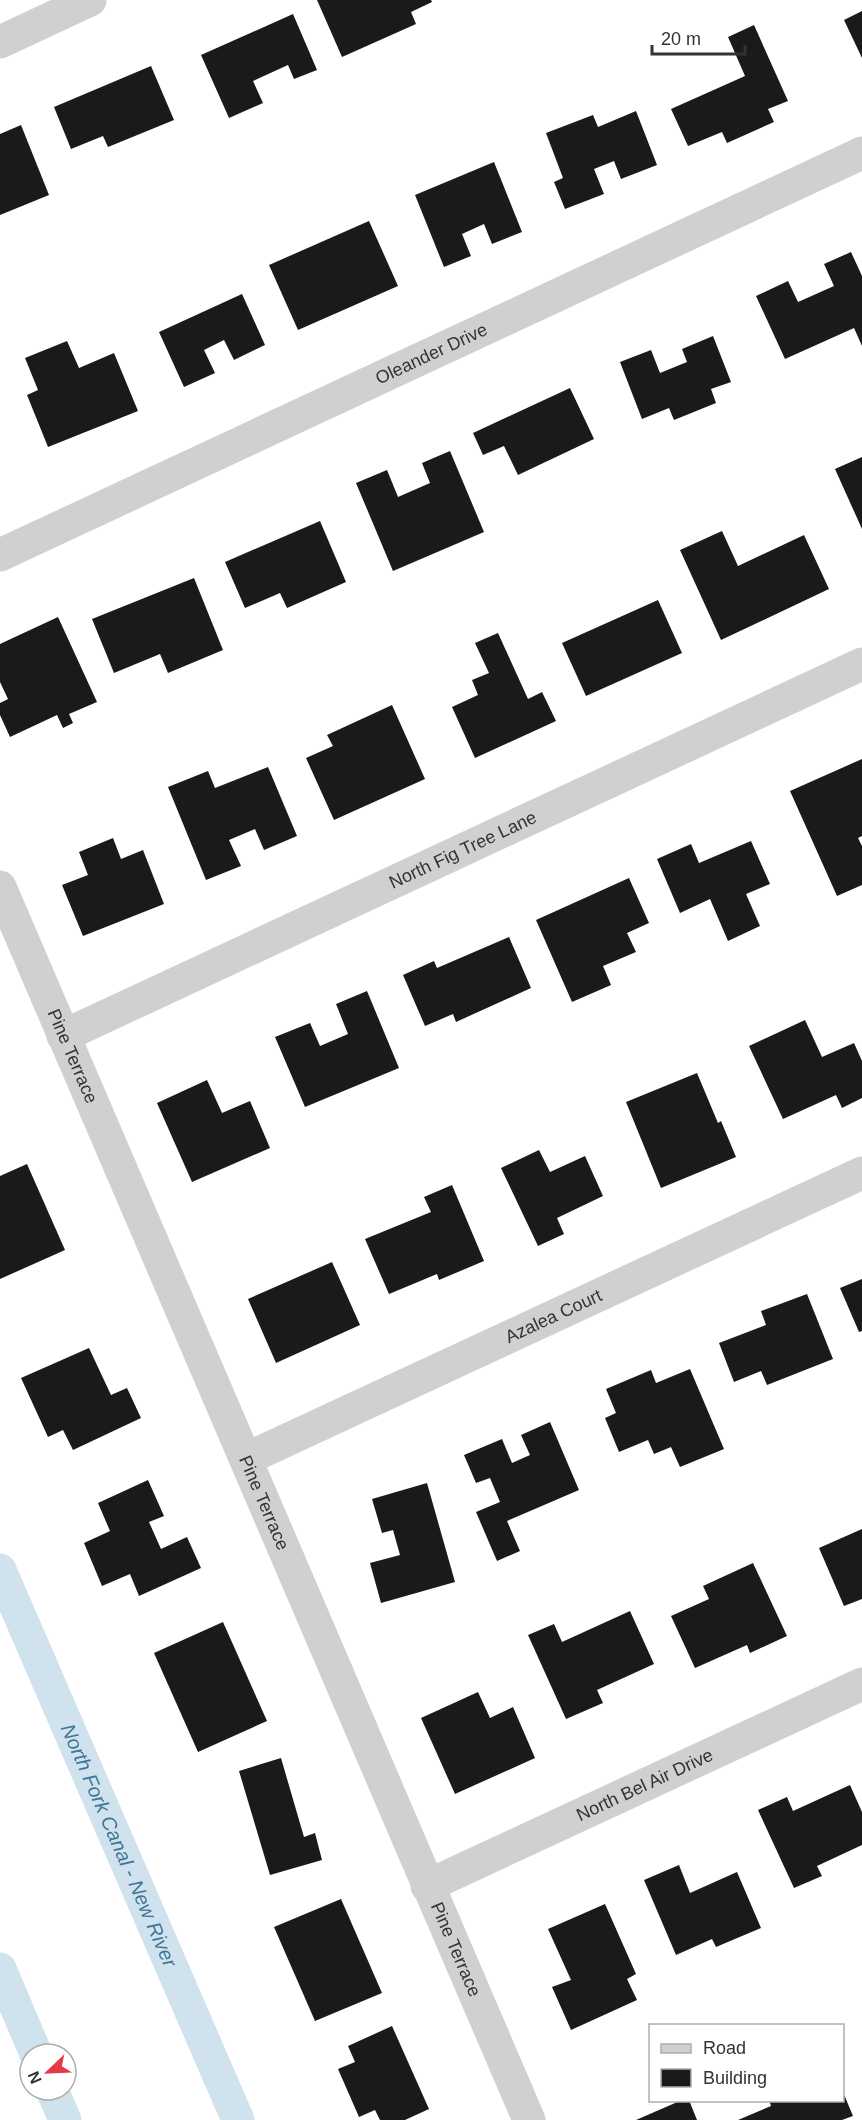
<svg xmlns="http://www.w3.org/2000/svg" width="862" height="2120" font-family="Helvetica,sans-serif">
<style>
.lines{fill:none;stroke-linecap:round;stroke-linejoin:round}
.canal{stroke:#cfe2ee;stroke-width:33}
.building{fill:#1a1a1a}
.street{stroke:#d0d0d0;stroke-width:33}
.labels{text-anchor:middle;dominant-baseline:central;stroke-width:6;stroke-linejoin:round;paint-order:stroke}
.street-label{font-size:18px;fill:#333;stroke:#fff}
.water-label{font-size:20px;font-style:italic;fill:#3f7597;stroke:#fff}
</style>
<rect width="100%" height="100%" fill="#fff"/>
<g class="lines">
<!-- canal -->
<g class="canal">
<path id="s1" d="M0,1570L238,2120"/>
<polyline points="0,1969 36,2054"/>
<polyline points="52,2090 65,2120"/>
</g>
</g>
<!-- building -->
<g class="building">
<polygon points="317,0 431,0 432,2 411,12 416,24 342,57"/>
<polygon points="862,11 862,58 844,20"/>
<polygon points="293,14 317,70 294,79 288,65 253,81 263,103 229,118 201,55"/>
<polygon points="754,25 788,101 768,109 774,122 727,143 722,132 688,146 671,109 745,76 728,37"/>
<polygon points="151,66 174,120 108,147 103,136 71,149 54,107"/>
<polygon points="636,111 657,165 621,179 614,161 594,169 604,194 565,209 554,182 563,178 546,133 593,115 598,127"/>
<polygon points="21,125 49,195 0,215 0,134"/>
<polygon points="494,162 522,232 492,244 484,224 462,234 471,256 444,267 415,195"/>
<polygon points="369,221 398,286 298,330 269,265"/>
<polygon points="851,252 862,276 862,346 854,328 785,359 756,296 788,281 798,302 834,286 824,264"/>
<polygon points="242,294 265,345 234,360 224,340 204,350 215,373 184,387 159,332"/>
<polygon points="713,336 731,382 711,389 716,403 674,420 669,408 642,419 620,362 651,350 660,373 687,362 682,349"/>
<polygon points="67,341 79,368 114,353 138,411 48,447 27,395 38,390 25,358"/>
<polygon points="570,388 594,439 518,475 504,446 483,455 473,433"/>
<polygon points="450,451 484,532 393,571 356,483 387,470 398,497 430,483 422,463"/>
<polygon points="862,457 862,529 835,469"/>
<polygon points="320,521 346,582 287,608 280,593 245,608 225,562"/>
<polygon points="722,531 738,566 804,535 829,589 721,640 680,550"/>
<polygon points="194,578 223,650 168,673 160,654 114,673 92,619"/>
<polygon points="658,600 682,653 586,696 562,643"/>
<polygon points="58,617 97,702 69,714 73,723 63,728 57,715 10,737 0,715 0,703 8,699 0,682 0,644"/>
<polygon points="498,633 528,699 542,692 556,721 475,758 452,707 478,695 472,680 489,673 475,643"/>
<polygon points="392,705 425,779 334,820 306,758 333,746 327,735"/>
<polygon points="862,759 862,836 858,838 862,846 862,885 837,896 790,791"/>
<polygon points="268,767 297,836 264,850 255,829 229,840 241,866 206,880 168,787 208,771 215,788"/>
<polygon points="113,838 121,859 143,850 164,904 83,936 62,885 88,875 79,852"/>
<polygon points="751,841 770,884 746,894 760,926 728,941 710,899 680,913 657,859 691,844 699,863"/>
<polygon points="629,878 649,923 627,933 636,952 603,966 611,985 572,1002 536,920"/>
<polygon points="509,937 531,988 456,1022 453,1014 425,1026 403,975 434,961 437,968"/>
<polygon points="367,991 399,1068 305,1107 275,1037 310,1023 320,1046 348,1034 336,1004"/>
<polygon points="805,1020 822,1057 854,1043 862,1061 862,1098 842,1108 836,1095 783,1119 749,1046"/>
<polygon points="697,1073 718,1123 721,1121 736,1157 661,1188 626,1102"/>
<polygon points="207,1080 222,1113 250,1101 270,1148 192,1182 157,1103"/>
<polygon points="539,1150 550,1172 585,1156 603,1196 557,1218 564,1234 538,1246 501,1168"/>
<polygon points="27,1164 65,1250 0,1279 0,1176"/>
<polygon points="452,1185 484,1261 439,1280 437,1274 389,1294 365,1239 431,1212 424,1197"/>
<polygon points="332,1262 360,1325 276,1363 248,1299"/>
<polygon points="862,1279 862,1331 859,1332 840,1288"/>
<polygon points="807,1294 833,1359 767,1385 761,1371 734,1382 719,1343 766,1325 761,1311"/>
<polygon points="89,1348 111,1395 127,1388 141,1418 73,1450 63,1430 48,1437 21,1378"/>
<polygon points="690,1369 724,1449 680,1467 671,1447 654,1454 648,1440 619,1452 605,1418 616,1413 606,1389 651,1370 656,1383"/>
<polygon points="550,1422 579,1490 507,1521 520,1551 497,1561 476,1512 500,1502 490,1478 476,1483 464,1455 502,1439 512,1463 530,1455 521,1435"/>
<polygon points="148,1480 164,1516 149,1522 161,1549 187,1537 201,1568 139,1596 130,1574 102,1586 84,1543 110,1531 98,1503"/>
<polygon points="427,1483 455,1582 381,1603 370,1563 400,1555 393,1530 382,1533 372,1499"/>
<polygon points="862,1529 862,1599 844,1606 819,1548"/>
<polygon points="753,1563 787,1636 750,1653 747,1645 695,1668 671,1616 709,1599 703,1586"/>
<polygon points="630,1611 654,1664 597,1690 603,1703 566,1719 528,1635 554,1624 562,1642"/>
<polygon points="223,1622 267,1721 198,1752 154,1653"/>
<polygon points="478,1692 490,1718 513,1707 535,1758 455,1794 421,1718"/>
<polygon points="281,1758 304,1837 315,1833 322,1860 270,1875 239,1771"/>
<polygon points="850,1785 862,1812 862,1845 817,1866 822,1876 794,1888 758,1810 787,1797 793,1811"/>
<polygon points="679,1865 690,1893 737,1872 761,1928 716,1947 712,1939 676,1955 644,1880"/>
<polygon points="341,1899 382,1993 315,2021 274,1927"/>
<polygon points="605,1904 636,1974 627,1979 637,2000 571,2030 552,1987 571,1980 548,1929"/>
<polygon points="392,2026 429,2109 405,2120 380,2120 375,2110 359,2117 338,2069 355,2062 348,2046"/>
<polygon points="843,2092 853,2116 842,2120 738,2120 771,2106 769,2100 842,2100"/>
<polygon points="682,2100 689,2100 697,2120 636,2120"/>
</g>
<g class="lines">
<!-- street -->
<g class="street">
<polyline points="0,42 90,0"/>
<path id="s2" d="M0,555L862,153"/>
<path id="s3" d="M0,887L529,2120"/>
<path id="s4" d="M63,1036L862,664"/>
<path id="s5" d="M246,1459L862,1173"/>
<path id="s6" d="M427,1886L862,1684"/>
</g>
</g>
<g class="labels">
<!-- street labels -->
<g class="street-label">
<text stroke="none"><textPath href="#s2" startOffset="476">Oleander Drive</textPath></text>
<text stroke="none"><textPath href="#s4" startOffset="441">North Fig Tree Lane</textPath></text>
<text stroke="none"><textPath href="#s3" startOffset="184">Pine Terrace</textPath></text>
<text stroke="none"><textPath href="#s5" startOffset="339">Azalea Court</textPath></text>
<text stroke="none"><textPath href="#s3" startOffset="670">Pine Terrace</textPath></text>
<text stroke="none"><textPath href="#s6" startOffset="240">North Bel Air Drive</textPath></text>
<text stroke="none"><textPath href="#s3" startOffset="1156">Pine Terrace</textPath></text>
</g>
<!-- water labels -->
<g class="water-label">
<text stroke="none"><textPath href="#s1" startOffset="300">North Fork Canal - New River</textPath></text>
</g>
</g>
<!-- legend -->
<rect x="649" y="2024" width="195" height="78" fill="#ffffff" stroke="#adadad" stroke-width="1.5"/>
<rect x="661" y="2044" width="30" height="9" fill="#d0d0d0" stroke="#adadad" stroke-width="1.5"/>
<text x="703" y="2054" font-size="18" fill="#333333">Road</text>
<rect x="661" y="2069" width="30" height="18" fill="#1a1a1a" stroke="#adadad" stroke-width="1.5"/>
<text x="703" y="2084" font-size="18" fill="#333333">Building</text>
<!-- north arrow -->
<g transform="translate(48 2072) rotate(247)"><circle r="28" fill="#ffffff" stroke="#adadad" stroke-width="1.5"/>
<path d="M0-4.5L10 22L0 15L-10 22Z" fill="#e63946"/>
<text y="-9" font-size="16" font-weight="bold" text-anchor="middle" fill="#333333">N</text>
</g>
<!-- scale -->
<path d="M652 45v9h93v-9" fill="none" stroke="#333333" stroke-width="3"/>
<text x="661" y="45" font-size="18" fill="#333333" stroke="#ffffff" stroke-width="4.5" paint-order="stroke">20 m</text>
</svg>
